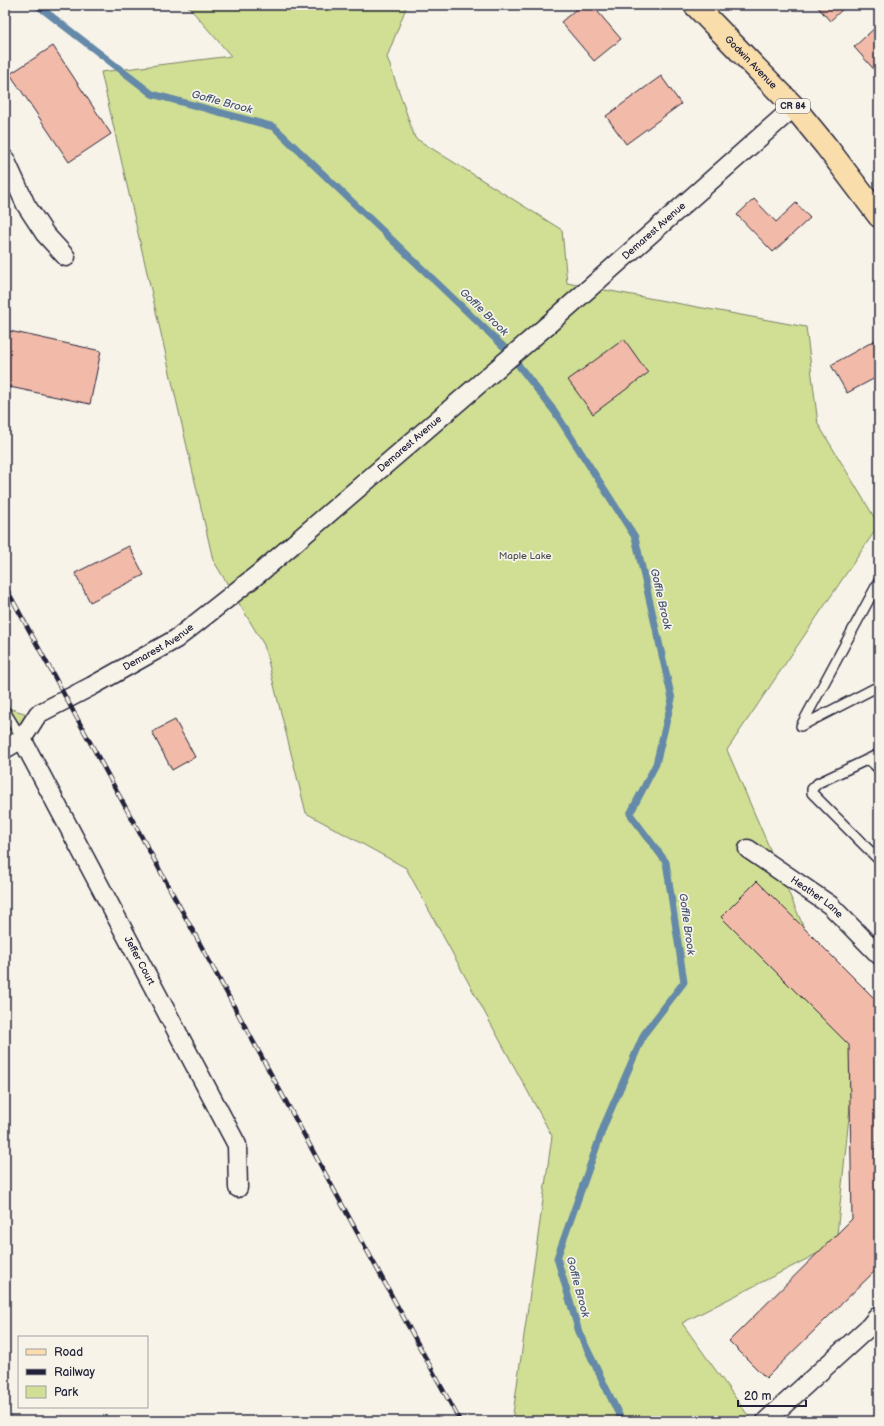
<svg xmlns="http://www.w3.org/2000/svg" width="884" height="1426" font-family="'Balsamiq Sans',sans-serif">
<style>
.green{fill:#d0df93;stroke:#798067}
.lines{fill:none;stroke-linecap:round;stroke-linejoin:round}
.stream{stroke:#6589a8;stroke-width:7}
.building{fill:#f2baa8;stroke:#22223b}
.service-casing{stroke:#22223b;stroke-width:12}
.minor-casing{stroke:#22223b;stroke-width:21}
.primary-casing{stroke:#22223b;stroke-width:25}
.service{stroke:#f7f3e8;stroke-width:9}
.minor{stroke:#f7f3e8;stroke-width:18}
.primary{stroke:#f9ddab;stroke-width:22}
.rail-casing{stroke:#22223b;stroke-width:4.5}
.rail{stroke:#f7f3e8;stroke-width:3;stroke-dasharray:9;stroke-linecap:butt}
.labels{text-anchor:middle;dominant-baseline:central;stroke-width:3.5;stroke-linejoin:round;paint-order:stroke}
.shield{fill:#f7f3e8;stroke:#62616f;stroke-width:1}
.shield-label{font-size:9px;font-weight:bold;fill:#22223b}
.street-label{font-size:10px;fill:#22223b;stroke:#f7f3e8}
.park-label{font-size:10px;fill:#4e5151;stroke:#f7f3e8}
.water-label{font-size:11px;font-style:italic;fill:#435572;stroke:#f7f3e8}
</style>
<rect width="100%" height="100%" fill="#f7f3e8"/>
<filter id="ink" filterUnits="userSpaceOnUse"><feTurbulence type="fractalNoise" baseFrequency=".025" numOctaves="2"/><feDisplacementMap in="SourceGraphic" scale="8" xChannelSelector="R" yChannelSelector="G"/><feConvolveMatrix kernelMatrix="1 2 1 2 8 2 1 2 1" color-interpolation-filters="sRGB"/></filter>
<g filter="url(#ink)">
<!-- green -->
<g class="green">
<polygon points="187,5 407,5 387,57 415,138 562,230 567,283 806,327 818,424 879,525 727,750 856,1048 836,1244 682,1323 752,1421 512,1421 552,1136 406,868 306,813 264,645 213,560 101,72 231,56"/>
<polygon points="5,707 43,719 5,743"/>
</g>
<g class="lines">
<!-- stream -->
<polyline class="stream" points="37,5 152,94 274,127 505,348 555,412 635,537 672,699 656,764 630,814 666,862 684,982 644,1034 605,1123 557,1258 579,1332 622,1421"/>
</g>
<!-- building -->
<g class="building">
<polygon points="581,5 592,5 621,39 594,61 561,22"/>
<polygon points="816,5 847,5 830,21"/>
<polygon points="878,25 879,26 879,75 854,47"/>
<polygon points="53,46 111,134 69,162 10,74"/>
<polygon points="661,76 681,104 626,144 606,116"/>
<polygon points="754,199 776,222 796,203 810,218 773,252 737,215"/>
<polygon points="5,330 101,351 90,404 5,386"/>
<polygon points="879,338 879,376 847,393 831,365"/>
<polygon points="624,339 648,373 593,414 568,380"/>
<polygon points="129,546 144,575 90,602 75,573"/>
<polygon points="175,720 195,757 172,770 152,732"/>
<polygon points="757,881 879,1003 879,1267 766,1378 729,1341 852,1219 849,1045 721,917"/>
</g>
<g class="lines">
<!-- service casing -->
<g class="service-casing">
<g id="service">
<polyline points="879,581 801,726 879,686"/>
<polyline points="5,711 22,739"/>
<polyline points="879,754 818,783 812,789 812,793 879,860"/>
<polyline points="868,759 879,769"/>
</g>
</g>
<!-- minor casing -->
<g class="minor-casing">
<g id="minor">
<polyline points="5,159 26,205 45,234 66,257"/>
<path id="s1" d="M22,739L237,1145L238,1188"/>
<path id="s2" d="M5,749L22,739L38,714L92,686L176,639L262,571L550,323L794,107"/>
<path id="s3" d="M748,849L830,905L879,955"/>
<polyline points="766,1421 870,1326 879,1315"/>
</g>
</g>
<!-- primary casing -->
<g class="primary-casing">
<g id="primary">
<path id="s4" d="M695,5L794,107L826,146L879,216"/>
</g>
</g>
<!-- service -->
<use href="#service" class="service"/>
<!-- minor -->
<use href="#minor" class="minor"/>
<!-- primary -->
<use href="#primary" class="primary"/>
<!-- rail casing -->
<g class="rail-casing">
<polyline id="rail" points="5,586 460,1421"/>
</g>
<!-- rail -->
<use href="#rail" class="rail"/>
</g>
</g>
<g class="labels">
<!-- shield labels -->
<rect class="shield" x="776" y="99" width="34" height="14" rx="3"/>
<g class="shield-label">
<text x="793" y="106">CR 84</text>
</g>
<!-- street labels -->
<g class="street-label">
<text stroke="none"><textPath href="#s4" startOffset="80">Godwin Avenue</textPath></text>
<text stroke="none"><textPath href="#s2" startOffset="835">Demarest Avenue</textPath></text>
<text stroke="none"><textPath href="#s2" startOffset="511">Demarest Avenue</textPath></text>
<text stroke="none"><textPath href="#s2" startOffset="187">Demarest Avenue</textPath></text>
<text stroke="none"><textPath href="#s3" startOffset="84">Heather Lane</textPath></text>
<text stroke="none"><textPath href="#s1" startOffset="251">Jeffer Court</textPath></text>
</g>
<!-- park labels -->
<g class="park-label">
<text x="525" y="556">Maple Lake</text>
</g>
<!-- water labels -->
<g class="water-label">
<text transform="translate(222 102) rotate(15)">Goffle Brook</text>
<text transform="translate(484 312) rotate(44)">Goffle Brook</text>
<text transform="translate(661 599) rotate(77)">Goffle Brook</text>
<text transform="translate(687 924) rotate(82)">Goffle Brook</text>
<text transform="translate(578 1287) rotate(75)">Goffle Brook</text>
</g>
</g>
<!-- margin -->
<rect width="884" height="1426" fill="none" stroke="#f7f3e8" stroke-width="20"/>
<rect x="10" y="10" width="864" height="1406" fill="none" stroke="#22223b" stroke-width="1.5" filter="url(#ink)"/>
<!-- legend -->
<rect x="18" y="1336" width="130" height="72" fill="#f7f3e8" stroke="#a29fa3"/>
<rect x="26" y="1349" width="20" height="6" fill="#f9ddab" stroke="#a29fa3"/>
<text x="54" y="1356" font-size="12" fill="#22223b">Road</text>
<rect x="26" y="1369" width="20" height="6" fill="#22223b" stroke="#a29fa3"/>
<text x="54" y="1376" font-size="12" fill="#22223b">Railway</text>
<rect x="26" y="1386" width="20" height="12" fill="#d0df93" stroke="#a29fa3"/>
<text x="54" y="1396" font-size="12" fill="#22223b">Park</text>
<!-- scale -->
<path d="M738 1400v6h68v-6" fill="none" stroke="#22223b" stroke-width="2"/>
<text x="744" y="1400" font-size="12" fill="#22223b" stroke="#f7f3e8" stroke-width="3" paint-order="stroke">20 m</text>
</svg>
